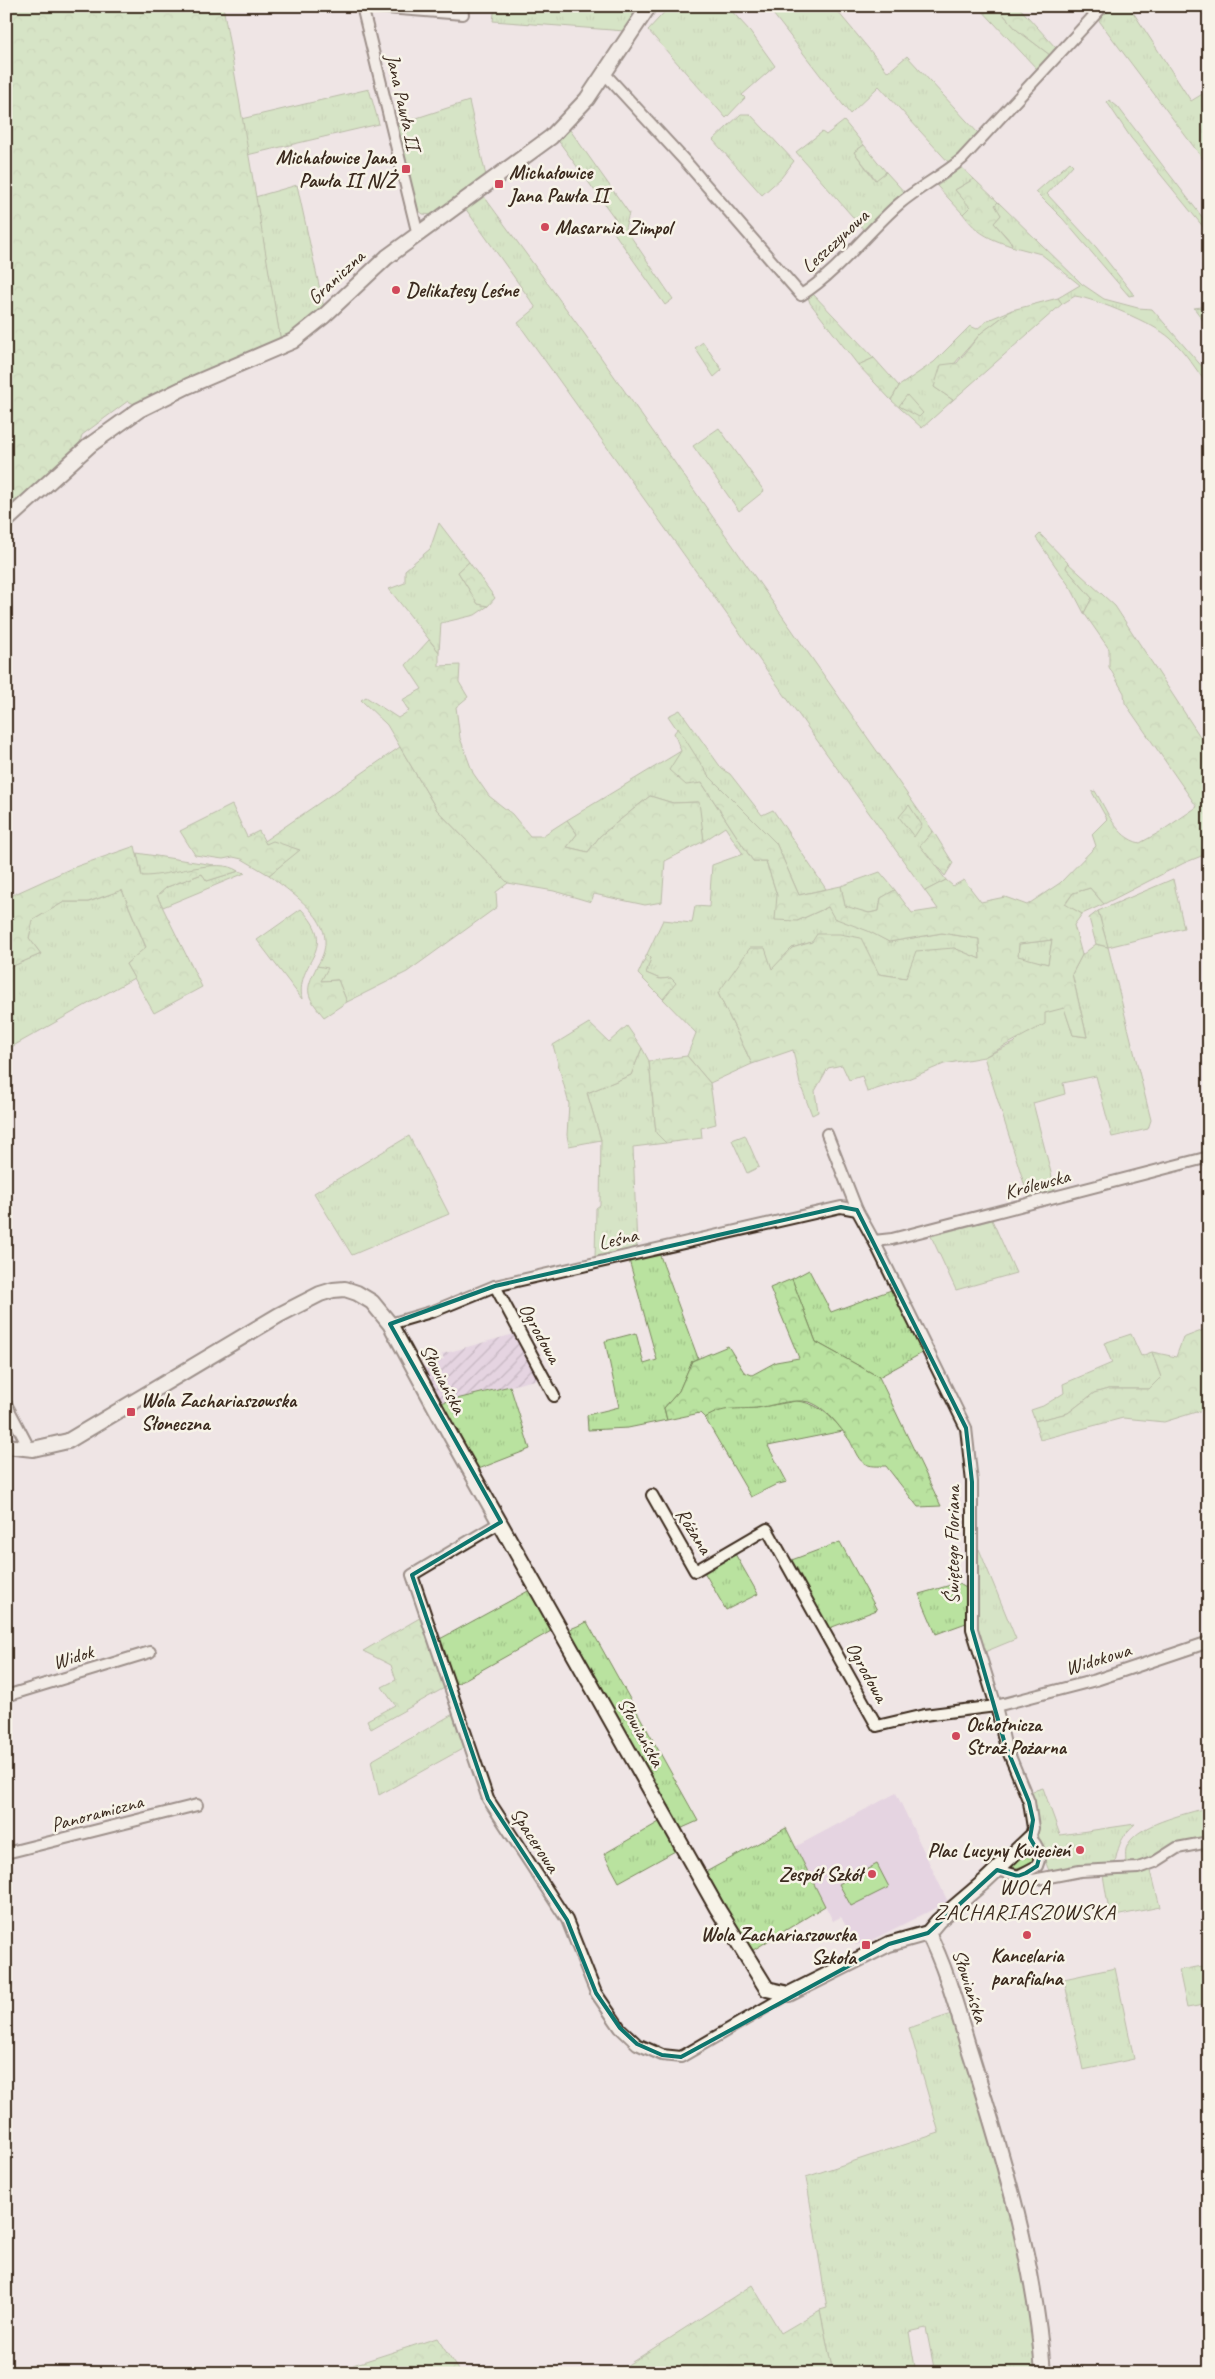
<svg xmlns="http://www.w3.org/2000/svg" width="1215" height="2379" font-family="Caveat,sans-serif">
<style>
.built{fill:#e5d4e1}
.industrial{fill:url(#industrial-furrows)}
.grass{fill:url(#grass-tufts);stroke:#7a865e}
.forest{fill:url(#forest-crowns);stroke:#7a865e;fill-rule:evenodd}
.garden{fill:#b9e29f;stroke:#7a865e}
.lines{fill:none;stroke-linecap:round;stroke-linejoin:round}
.street-casing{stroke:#3b2a1e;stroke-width:14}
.secondary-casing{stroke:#3b2a1e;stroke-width:18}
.street{stroke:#f7f3e8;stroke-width:10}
.secondary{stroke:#f7f3e8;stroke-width:14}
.marked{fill:none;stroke:#0f766e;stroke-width:4;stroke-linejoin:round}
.poi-dot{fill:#d1495b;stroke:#f7f3e8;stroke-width:2}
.labels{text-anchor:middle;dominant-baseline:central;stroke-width:5;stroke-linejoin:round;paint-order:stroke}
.street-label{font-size:20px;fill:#3b2a1e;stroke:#f7f3e8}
.poi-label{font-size:20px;font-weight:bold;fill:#3b2a1e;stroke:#f7f3e8;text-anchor:start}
.quarter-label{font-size:22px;letter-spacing:1px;fill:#3b2a1e;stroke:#f7f3e8}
</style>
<defs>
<pattern id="industrial-furrows" width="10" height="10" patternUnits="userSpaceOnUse" patternTransform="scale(1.25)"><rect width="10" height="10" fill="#e5d4e1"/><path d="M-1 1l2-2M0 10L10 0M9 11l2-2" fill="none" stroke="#c5b6c1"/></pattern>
<pattern id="grass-tufts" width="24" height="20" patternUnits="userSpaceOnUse" patternTransform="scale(1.25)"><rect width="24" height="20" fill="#b9e29f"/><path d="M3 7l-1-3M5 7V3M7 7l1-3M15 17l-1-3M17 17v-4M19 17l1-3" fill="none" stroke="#a0c288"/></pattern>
<pattern id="forest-crowns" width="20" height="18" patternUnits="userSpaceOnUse" patternTransform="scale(1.25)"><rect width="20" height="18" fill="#b9e29f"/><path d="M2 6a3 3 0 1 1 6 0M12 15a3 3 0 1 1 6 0" fill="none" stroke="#a0c288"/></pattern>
</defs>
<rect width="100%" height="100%" fill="#efe5e5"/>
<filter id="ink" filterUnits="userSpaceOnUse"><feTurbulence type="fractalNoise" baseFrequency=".02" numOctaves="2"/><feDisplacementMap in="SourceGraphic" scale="10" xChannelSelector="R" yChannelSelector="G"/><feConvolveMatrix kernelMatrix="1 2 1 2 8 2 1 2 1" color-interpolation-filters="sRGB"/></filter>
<g filter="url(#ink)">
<!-- built -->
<polygon class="built" points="896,1793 948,1902 870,1941 856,1945 841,1917 833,1921 795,1847"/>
<!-- industrial -->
<polygon class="industrial" points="514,1334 539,1379 440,1403 419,1368 444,1359 442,1354"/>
<!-- grass -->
<g class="grass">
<polygon points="495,6 640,6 625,31 493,21"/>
<polygon points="670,6 727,6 750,31 775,66 742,95 745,98 726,118 648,30"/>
<polygon points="767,6 833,6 888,72 907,56 978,133 951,165 879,86 850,114"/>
<polygon points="978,6 996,6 1017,30 1050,55 1037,69"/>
<polygon points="1108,6 1129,6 1191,101 1209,90 1209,167 1097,18"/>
<polygon points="369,89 379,124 247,155 241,119"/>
<polygon points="1109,100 1118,107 1209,226 1209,234 1131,138 1107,102"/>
<polygon points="469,101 486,176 432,215 423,214 418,210 416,211 407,177 410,176 408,166 404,166 395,125"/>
<polygon points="741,114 750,114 794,161 781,178 762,195 713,140"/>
<polygon points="844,121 864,145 854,152 875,180 886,172 907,195 866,232 796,152 822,132 826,135"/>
<polygon points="570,130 629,213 625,228 673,299 665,305 610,227 616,220 557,139"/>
<polygon points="1070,162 1073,165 1047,194 1096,247 1134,295 1129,296 1063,219 1036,192"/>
<polygon points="960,166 974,179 955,190 971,207 963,214 937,186 950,177"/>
<polygon points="297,185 324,308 281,342 255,197"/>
<polygon points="483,195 586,336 933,831 921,846 946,880 925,891 518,323 536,308 465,208"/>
<path d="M998,202L1082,284L1104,299L1138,308L1152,309L1205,370L1209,377V387C1197,371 1185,351 1170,338C1155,324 1096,299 1075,296L1062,304L1058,298L1080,285L1041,254L1011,246L1012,243L994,223L1001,215L994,205Z"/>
<polygon points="813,294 874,358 858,365 810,303 808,297"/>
<polygon points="1012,310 981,333 934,387 953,400 922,428 891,400 899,386 934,362 970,326 977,329 988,320"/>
<polygon points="719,428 764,491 739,511 693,446"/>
<polygon points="439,523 469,562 458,572 478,604 488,606 475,615 441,623 439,652 389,589 405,583 405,570 430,549"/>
<polygon points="1040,534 1068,563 1066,568 1092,598 1084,613 1072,590 1036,538"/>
<polygon points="680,710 722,769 730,774 762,815 773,810 826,889 799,895 776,843 708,775 668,716"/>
<path d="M400,747L437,810L508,883L496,892L497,907L407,972L347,1002L338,980L320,981L327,969L317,966C344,925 297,898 269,875L299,850L266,844L264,841Z"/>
<polygon points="681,751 753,861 766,861 777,895 797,921 828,907 889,942 942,933 979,939 980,959 954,948 906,978 879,974 812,942 792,948 772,970 718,993 752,1064 710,1083 687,1056 696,1033 663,999 675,983 671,978 660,979 646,973 651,958 647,954 663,920 692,923 695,906 709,907 712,865 743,854 725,827 704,841 698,802 673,803 650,796 600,836 588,852 567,847 577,834 567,820"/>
<polygon points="137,853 214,865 158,877 142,876"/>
<polygon points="239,871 245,873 163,907 157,896 167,887 202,874 207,881"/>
<polygon points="880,872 895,890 881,898 879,911 869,913 845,907 841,886"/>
<polygon points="1173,879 1184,928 1108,947 1151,1120 1148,1129 1112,1137 1096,1076 1063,1083 1065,1094 1033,1103 1056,1192 1029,1199 984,1057 1014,1043 1044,1013 1064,1007 1073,1035 1087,1037 1072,974 1082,955 1096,944 1108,947 1098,911"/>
<polygon points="1090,888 1104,904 1082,914 1065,905 1073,893"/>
<polygon points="122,890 146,948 126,964 134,978 6,1050 6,969 41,954 29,938 33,920 64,902 89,902"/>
<path d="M301,909C341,950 295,960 302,999L257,940Z"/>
<polygon points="1052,940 1048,964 1018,957 1019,944"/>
<polygon points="642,1048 649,1061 656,1133 666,1143 633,1147 637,1248 595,1259 596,1208 600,1205 601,1140 587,1093 631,1075"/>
<polygon points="745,1135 759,1167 747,1173 732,1140"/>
<polygon points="409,1136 449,1214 352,1255 314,1193"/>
<polygon points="992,1220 1016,1273 956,1290 931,1236"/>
<polygon points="659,1253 698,1358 692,1361 679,1391 664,1408 667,1420 628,1428 588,1430 587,1415 619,1407 605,1341 636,1333 644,1364 657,1360 629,1260"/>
<polygon points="809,1270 831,1312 894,1289 924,1352 879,1377 816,1342 792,1279"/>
<polygon points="1131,1334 1141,1356 1152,1352 1161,1377 1149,1389 1108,1389 1094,1393 1068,1413 1035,1421 1031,1410 1043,1406 1064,1393 1063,1384 1112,1363 1104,1343"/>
<polygon points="510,1386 530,1449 476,1470 440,1403"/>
<path d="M796,1401C818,1403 830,1415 843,1431L768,1446L787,1482L775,1485L751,1497L705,1418L720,1409L756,1408Z"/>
<polygon points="840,1542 877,1610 827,1629 789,1561"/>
<polygon points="979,1549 1016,1639 982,1653 977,1627 974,1551"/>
<polygon points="734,1552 758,1594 726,1610 703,1570"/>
<polygon points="958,1583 966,1588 966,1623 936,1634 919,1594"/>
<polygon points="530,1590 553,1630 453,1686 438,1640"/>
<polygon points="587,1622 698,1821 680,1829 568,1630"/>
<polygon points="453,1714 464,1748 379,1795 371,1761"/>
<path d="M1043,1788L1060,1835L1135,1824C1120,1837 1118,1848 1114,1867L1050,1873L1043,1856L1029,1792Z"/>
<path d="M1209,1807V1837L1191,1839L1172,1846L1150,1859L1126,1865C1126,1860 1125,1853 1126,1849C1133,1824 1187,1814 1209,1807Z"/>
<polygon points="661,1821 677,1850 619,1882 604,1854"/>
<polygon points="786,1828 825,1906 750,1952 704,1873"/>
<polygon points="1028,1851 1034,1855 1035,1859 1033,1863 1017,1868 1010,1866 1021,1853"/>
<polygon points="1151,1871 1160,1907 1110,1917 1103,1875"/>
<polygon points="1209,1965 1209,2004 1187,2008 1179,1970"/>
<polygon points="1115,1968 1134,2059 1083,2070 1064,1979"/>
<polygon points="952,2014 1003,2182 1031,2312 1038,2373 935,2373 926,2328 909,2332 916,2373 833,2373 820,2310 827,2308 806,2177 939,2133 909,2028"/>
</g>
<!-- forest -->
<g class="forest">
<polygon points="6,6 223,6 281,342 180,381 134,404 128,401 82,435 78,450 6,516"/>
<polygon points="996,6 1018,6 1056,48 1050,55 1017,30"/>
<polygon points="864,145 886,172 876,180 854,152"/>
<path d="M974,179L998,202L995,205L1001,215L994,223L1012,244L1011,246C988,238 978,234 963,214L970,207L955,190Z"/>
<polygon points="1058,298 1062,304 953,400 934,387 941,365 957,363 981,333 1012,310"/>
<polygon points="1209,306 1209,328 1194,308"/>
<polygon points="703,342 722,370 714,377 695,348"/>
<polygon points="874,358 899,386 891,400 858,365"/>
<polygon points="907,395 923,413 919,417 899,406"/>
<polygon points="469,562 495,598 488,606 478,604 458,572"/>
<path d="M1068,563L1115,606L1201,738L1209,736V745L1202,748L1209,759V853L1184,863L1104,904L1090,888L1073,893L1065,904L1082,914L1074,925L1082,955L1072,974L1087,1037L1073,1035L1064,1008L1045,1013V1024L984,1057L944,1064L908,1079L867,1092L862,1076L849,1080L842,1065L828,1068L815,1091L818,1112L812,1115L800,1084L793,1050L752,1064L718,993L750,948H765L772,969L792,948L812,942L817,934H840L861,938L879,974L906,978L916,951L954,948L980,959L979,939L942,933L889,942L868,931L834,918L828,907L797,921L775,920L777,895L766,861H753L702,783L686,785L669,770L681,751L674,733L678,728L708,775L776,843L799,895L841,886L845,906L869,913L879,911L881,898L895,890L912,913L938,909L925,891L946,880L953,886L964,880L981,902L1005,897L1027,905L1060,883L1096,846L1092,834L1107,819L1092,792L1095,791C1107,810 1116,838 1140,843L1160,832L1197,807L1125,703L1124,693L1109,667V649L1084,613L1092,598L1066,568ZM1052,940L1048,964L1018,956L1019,944Z"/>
<polygon points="429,640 439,652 439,666 460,665 459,682 468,697 456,707 460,738 473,773 489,796 512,814 530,836 542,836 567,820 577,834 567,847 588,852 600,836 650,796 673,803 699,802 704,841 665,861 662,902 645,905 594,894 591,902 554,891 508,883 437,810 387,725 361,700 366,697 398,718 409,711 402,700 422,689 406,665"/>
<polygon points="232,805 247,837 259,831 266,844 273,841 300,850 269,875 242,859 233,857 223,859 195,855 180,831"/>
<polygon points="909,805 922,825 914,837 899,817"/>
<polygon points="933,831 953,863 945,876 920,846"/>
<path d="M135,846L142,876C169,877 217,856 239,871L207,881L202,874L167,887L157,896L202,987L154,1013L126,964L146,947L122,890L88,902H64L33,920L29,938L41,954L6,969V898L72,868Z"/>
<polygon points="1098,911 1108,947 1096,944 1089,918"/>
<polygon points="647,954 651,958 646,973 660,979 671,978 676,983 663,999 638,974"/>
<path d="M317,966L328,968L321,981L338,980L347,1002L324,1017C306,995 304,992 317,966Z"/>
<polygon points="589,1023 609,1042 627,1026 642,1048 631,1075 587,1093 601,1140 569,1146 567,1135 569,1104 553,1045"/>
<polygon points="687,1056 710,1083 716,1124 701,1128 702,1138 666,1143 656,1133 649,1061"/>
<path d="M792,1279L816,1342L879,1377L941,1506L918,1507L886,1466C878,1466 870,1467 864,1463C857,1459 854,1448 850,1441C840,1427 826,1407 809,1402C792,1398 773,1406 756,1408C734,1410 725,1406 705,1418L700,1413L667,1420L664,1408L679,1391L692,1361L728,1346L744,1372L752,1375L776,1362L799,1358L770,1288Z"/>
<polygon points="1209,1328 1209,1408 1164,1422 1123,1418 1040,1440 1035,1421 1068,1413 1094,1393 1108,1389 1149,1389 1161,1377 1152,1352 1176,1357 1183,1338"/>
<polygon points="423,1616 446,1687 371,1729 367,1720 395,1705 382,1687 396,1680 391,1665 363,1651"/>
<polygon points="752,2285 781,2333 820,2310 833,2373 615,2373"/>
<polygon points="437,2338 460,2373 357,2373 353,2365"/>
</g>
<!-- garden -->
<polygon class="garden" points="877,1864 889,1887 851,1906 839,1884"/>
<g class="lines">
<!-- street casing -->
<g class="street-casing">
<g id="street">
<polyline points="362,6 418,235"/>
<polyline points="362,6 463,14"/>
<path d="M605,74L686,162L801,295C839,271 866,233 899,204C919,187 942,176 962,159L1103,6"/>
<path d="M827,1134L857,1210L874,1241L966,1428L972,1482V1629L996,1706L1005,1744L1029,1802L1033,1828L1030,1838C1038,1845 1042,1855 1037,1866L1018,1876"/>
<polyline points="874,1241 892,1239 1209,1157"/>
<polyline points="495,1286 554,1396"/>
<polyline points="390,1324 434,1311 495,1286 841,1207 857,1210"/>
<polyline points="6,1404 29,1448"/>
<polyline points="652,1495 695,1571 767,1529 877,1726 924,1715 996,1706 1096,1680 1209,1642"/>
<polyline points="501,1522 412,1575 488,1799 567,1920 596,1993 620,2028 637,2044 662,2055 681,2057 789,1994"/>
<polyline points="6,1696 150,1652"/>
<polyline points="6,1853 197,1805"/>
<polyline points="997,1870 1033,1880 1080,1871 1138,1868 1155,1862 1177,1848 1209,1842"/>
</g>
</g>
<!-- secondary casing -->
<g class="secondary-casing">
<g id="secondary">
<polyline points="6,521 90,445 139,410 188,386 293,341 324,316 387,257 551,137 587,99 649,6"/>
<polyline points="6,1446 33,1449 68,1441 279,1315 320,1294 333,1290 345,1289 357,1293 372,1302 390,1324 452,1438 717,1908 767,1989 789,1994 889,1944 928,1933"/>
<path d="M928,1933C948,1972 959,2017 972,2058C1004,2160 1036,2266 1043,2373"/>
<polyline points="928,1933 938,1921 985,1881 1030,1838"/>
</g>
</g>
<!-- street -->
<use href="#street" class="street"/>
<!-- secondary -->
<use href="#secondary" class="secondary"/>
</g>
</g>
<!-- marked area -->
<path d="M0 0H1215V2379H0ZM841,1207L857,1210L966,1428L972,1482V1629L1005,1744L1029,1802L1033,1820L1030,1838L1040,1855L1037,1866L1026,1873L1018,1876L997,1870L928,1933L889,1944L681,2057L662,2055L637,2044L620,2028L596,1993L567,1920L488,1799L412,1575L501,1522L390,1324L495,1286Z" fill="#efe5e5" fill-opacity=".55" fill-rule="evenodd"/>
<path class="marked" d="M841,1207L857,1210L966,1428L972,1482V1629L1005,1744L1029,1802L1033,1820L1030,1838L1040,1855L1037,1866L1026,1873L1018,1876L997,1870L928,1933L889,1944L681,2057L662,2055L637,2044L620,2028L596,1993L567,1920L488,1799L412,1575L501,1522L390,1324L495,1286Z"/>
<!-- markers -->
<g class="poi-dot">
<rect x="401" y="164" width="10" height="10" rx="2.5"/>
<rect x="494" y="179" width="10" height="10" rx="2.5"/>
<circle cx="545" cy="227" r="5"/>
<circle cx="396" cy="290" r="5"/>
<rect x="126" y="1407" width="10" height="10" rx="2.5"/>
<circle cx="956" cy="1736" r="5"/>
<circle cx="1080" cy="1850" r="5"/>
<circle cx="872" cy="1874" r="5"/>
<circle cx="1027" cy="1935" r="5"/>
<rect x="861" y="1940" width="10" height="10" rx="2.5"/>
</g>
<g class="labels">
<!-- street labels -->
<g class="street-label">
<text transform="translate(403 102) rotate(77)">Jana Pawła II</text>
<text transform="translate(835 241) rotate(-43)">Leszczynowa</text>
<text transform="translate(336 277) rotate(-43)">Graniczna</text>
<text transform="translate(1037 1184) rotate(-15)">Królewska</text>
<text transform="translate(618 1239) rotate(-13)">Leśna</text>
<text transform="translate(540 1333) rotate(61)">Ogrodowa</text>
<text transform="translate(443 1379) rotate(62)">Słowiańska</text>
<text transform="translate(694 1531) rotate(58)">Różana</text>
<text transform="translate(952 1545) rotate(-90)">Świętego Floriana</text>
<text transform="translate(73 1657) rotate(-17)">Widok</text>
<text transform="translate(1098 1659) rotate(-17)">Widokowa</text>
<text transform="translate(867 1672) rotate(61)">Ogrodowa</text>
<text transform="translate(641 1732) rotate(61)">Słowiańska</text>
<text transform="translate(97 1813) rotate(-15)">Panoramiczna</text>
<text transform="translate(535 1840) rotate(57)">Spacerowa</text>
<text transform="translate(970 1986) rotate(72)">Słowiańska</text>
</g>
<!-- poi labels -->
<g class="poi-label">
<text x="396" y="157" text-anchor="end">Michałowice Jana<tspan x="396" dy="23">Pawła II N/Ż</tspan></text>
<text x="509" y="172">Michałowice<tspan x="509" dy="23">Jana Pawła II</tspan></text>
<text x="555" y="227">Masarnia Zimpol</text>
<text x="406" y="290">Delikatesy Leśne</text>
<text x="141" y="1400">Wola Zachariaszowska<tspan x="141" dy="23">Słoneczna</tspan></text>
<text x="966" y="1724">Ochotnicza<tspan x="966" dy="23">Straż Pożarna</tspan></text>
<text x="1070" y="1850" text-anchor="end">Plac Lucyny Kwiecień</text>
<text x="862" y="1874" text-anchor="end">Zespół Szkół</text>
<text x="856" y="1934" text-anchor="end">Wola Zachariaszowska<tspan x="856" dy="23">Szkoła</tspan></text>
<text x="1027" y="1955" text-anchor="middle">Kancelaria<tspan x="1027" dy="23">parafialna</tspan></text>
</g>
<!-- quarter labels -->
<g class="quarter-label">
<text x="1025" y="1887">WOLA<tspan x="1025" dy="25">ZACHARIASZOWSKA</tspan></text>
</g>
</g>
<!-- margin -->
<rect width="1215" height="2379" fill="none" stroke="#f7f3e8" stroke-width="25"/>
<rect x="12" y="12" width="1190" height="2354" fill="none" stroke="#3b2a1e" stroke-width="2" filter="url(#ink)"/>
</svg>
